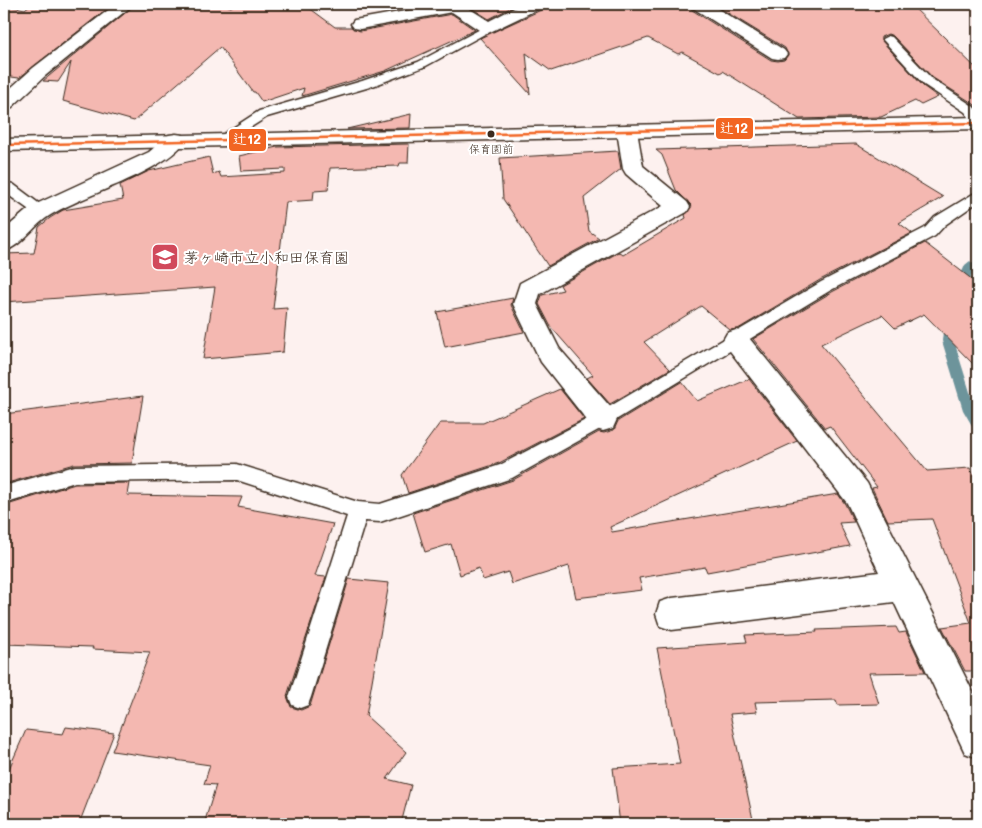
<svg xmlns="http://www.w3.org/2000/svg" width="982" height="828" font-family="Mali,'Klee One',sans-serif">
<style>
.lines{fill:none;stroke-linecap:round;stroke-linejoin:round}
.stream{fill:#6d949b;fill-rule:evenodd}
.building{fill:#f4b8b1;stroke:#3b2a1e}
.service-casing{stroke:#3b2a1e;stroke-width:3}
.minor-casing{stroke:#3b2a1e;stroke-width:3}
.tertiary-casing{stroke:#3b2a1e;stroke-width:3}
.service{fill:#fff;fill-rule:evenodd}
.minor{fill:#fff;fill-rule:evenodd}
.tertiary{fill:#fff;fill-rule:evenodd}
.bus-1-casing{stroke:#fff;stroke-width:5}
.bus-1{stroke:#f26522;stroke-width:2.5}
.bus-dot{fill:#3b2a1e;stroke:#fff;stroke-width:2}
.labels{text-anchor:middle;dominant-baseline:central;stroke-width:4;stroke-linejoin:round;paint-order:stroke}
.far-bus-label{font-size:11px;fill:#3b2a1e;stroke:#fff}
.poi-label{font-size:15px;fill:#3b2a1e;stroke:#fff;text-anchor:start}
.line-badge{stroke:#fff;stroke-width:2}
.badge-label{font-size:14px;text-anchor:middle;font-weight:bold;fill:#fff}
</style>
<rect width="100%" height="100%" fill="#fdf1ef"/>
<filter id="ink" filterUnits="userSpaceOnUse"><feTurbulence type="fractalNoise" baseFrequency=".02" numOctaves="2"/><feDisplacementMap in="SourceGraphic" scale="10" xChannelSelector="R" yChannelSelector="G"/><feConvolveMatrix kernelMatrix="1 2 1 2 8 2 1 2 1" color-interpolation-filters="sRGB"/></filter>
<g filter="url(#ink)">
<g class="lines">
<!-- stream -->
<g class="stream">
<polygon points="970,261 975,265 966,291 960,295 956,294 954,291 965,265"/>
<polygon points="950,318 956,322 954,341 975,408 978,414 978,431 974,429 963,410 942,341 944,322"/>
</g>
</g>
<!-- building -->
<g class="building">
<polygon points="31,4 113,4 19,78 4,76 4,5 25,9"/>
<polygon points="136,4 223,4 231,7 235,4 304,4 335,27 351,27 360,31 452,14 475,30 385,71 302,96 304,88 262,102 255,92 253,92 220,47 134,121 63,101 71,62 58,82 43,81"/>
<polygon points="465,4 518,4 489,19"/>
<polygon points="544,4 586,4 591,8 600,4 689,4 692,10 771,60 778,61 784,60 788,55 785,48 713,4 910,4 978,70 978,109 974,104 933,78 893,36 888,34 881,37 881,40 923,86 938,97 921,105 915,101 881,117 799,119 723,71 720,73 682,52 678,54 648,38 551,71 526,53 530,94 480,38 541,10"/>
<polygon points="411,114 410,128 347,129"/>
<polygon points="409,144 408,163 400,163 399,166 330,168 328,190 314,191 313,200 286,202 273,309 287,308 283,352 203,359 215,287 4,302 4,254 34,253 39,227 50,218 63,210 123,200 120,185 149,171 209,157 213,174 219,172 221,177 285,173 285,169 241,171 239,156 277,147"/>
<polygon points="856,144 943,197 899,223 912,233 820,280 738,329 730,330 701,306 644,342 670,369 610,404 587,378 593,375 551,327 539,304 542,295 563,290 560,285 619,252 623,255 686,218 685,215 692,206 676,190 662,155 656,150"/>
<polygon points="618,151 621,169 584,198 589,231 599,238 548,266 503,199 500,158"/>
<polygon points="925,243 978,284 978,369 924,314 895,328 882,315 821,344 927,471 970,468 978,484 978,671 965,671 942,627 971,623 932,519 888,521 872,488 877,487 830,426 825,428 753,339 832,292"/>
<polygon points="513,298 511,305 524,332 445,347 437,312"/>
<polygon points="749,379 797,441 610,527 612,532 838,494 845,504 854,522 839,523 850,546 707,572 705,567 639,578 642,590 576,598 569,566 512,584 508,572 483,580 479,568 460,575 451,544 425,552 413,513 513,480 599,432 604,433 614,430 618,421 682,382 697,401"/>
<polygon points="560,389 584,419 499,463 408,493 402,475 440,423 483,423"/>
<polygon points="143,396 132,463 74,464 4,484 4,414"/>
<polygon points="129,483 127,495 242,497 238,507 333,524 315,576 326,577 287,696 291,707 301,710 310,706 349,579 389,583 366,716 406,752 387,779 411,785 401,824 204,824 216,785 204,784 210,765 112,751 150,652 92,649 93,647 4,644 4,506 75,484"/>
<polygon points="896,627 899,633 906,632 925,672 869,673 879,704 838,705 836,700 755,702 757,712 730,714 754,824 620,824 613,768 680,764 657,648 747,642 745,635 817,632 816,630"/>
<polygon points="66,727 114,733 79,824 4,824 4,780 26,730 63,734"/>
</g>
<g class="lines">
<!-- service casing -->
<g class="service-casing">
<g id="service">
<polygon points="488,25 492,26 493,28 492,30 426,66 370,87 267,117 227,142 222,143 216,139 259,111 362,81 418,62"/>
<polygon points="888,36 892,37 932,79 973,106 978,112 978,124 974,123 965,112 924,85 884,41 882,39"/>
<polygon points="4,182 13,184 45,208 47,211 45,214 35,214 4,192"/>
<polygon points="978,191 978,202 945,225 935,236 831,290 609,424 512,478 380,522 365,521 311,697 308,705 300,708 292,705 289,697 347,516 237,480 75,482 4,504 4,486 75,466 237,464 358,502 380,504 500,465 597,414 821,282 925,228 935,217"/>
</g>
</g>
<!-- minor casing -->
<g class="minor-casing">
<g id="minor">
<polygon points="116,4 134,4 45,76 11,108 4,110 4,94 33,68"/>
<polygon points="445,4 462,4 489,21 522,4 542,4 540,8 488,33 482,32 452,12 360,29 354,28 351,24 354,20 360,19"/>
<polygon points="691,4 710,4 784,50 787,54 784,58 778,59 772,58 693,8"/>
<polygon points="627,125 634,127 637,131 643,166 687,202 690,207 687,212 540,294 537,304 559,348 613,410 617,419 613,428 603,431 593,428 541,362 513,304 520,283 663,206 626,174 623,169 617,131 620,127"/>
<path d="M176,134L183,135L186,140C164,173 84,194 49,216C33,226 22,246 4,251V230L32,206L149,152L169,135Z"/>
<polygon points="736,330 745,333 867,483 978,702 978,758 965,753 894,602 672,630 660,626 656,614 660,602 672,598 879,572 847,503 727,347 723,340 727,333"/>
</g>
</g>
<!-- tertiary casing -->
<g class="tertiary-casing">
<polygon id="tertiary" points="978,117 978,129 4,151 4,139"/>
</g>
<!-- service -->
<use href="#service" class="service"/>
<!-- minor -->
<use href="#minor" class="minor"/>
<!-- tertiary -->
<use href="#tertiary" class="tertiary"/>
<!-- bus-1 casing -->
<g class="bus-1-casing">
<polyline id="bus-1" points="4,145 978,123"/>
</g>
<!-- bus-1 -->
<use href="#bus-1" class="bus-1"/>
</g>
</g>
<!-- icons -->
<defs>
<g id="school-square" transform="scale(1.4375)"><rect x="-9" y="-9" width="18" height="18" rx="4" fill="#d1495b" stroke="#fff"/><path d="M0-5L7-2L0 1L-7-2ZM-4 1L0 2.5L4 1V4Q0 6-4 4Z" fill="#fff"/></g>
</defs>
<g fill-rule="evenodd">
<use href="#school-square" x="165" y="257"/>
</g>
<!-- markers -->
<circle class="bus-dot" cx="491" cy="134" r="4.5"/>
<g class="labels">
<!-- far-bus labels -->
<g class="far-bus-label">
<text x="491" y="148">保育園前</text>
</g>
<!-- poi labels -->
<g class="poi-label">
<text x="184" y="257">茅ヶ崎市立小和田保育園</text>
</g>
</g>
<g class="line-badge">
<rect x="715" y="117" width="39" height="23" rx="5" fill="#f26522"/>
<rect x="228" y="128" width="39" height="24" rx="5" fill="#f26522"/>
</g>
<g class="badge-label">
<text x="734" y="133">辻12</text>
<text x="247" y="144">辻12</text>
</g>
<!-- margin -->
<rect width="982" height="828" fill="none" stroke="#fff" stroke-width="20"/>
<rect x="10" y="10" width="962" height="808" fill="none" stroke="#3b2a1e" stroke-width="2" filter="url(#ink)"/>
</svg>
